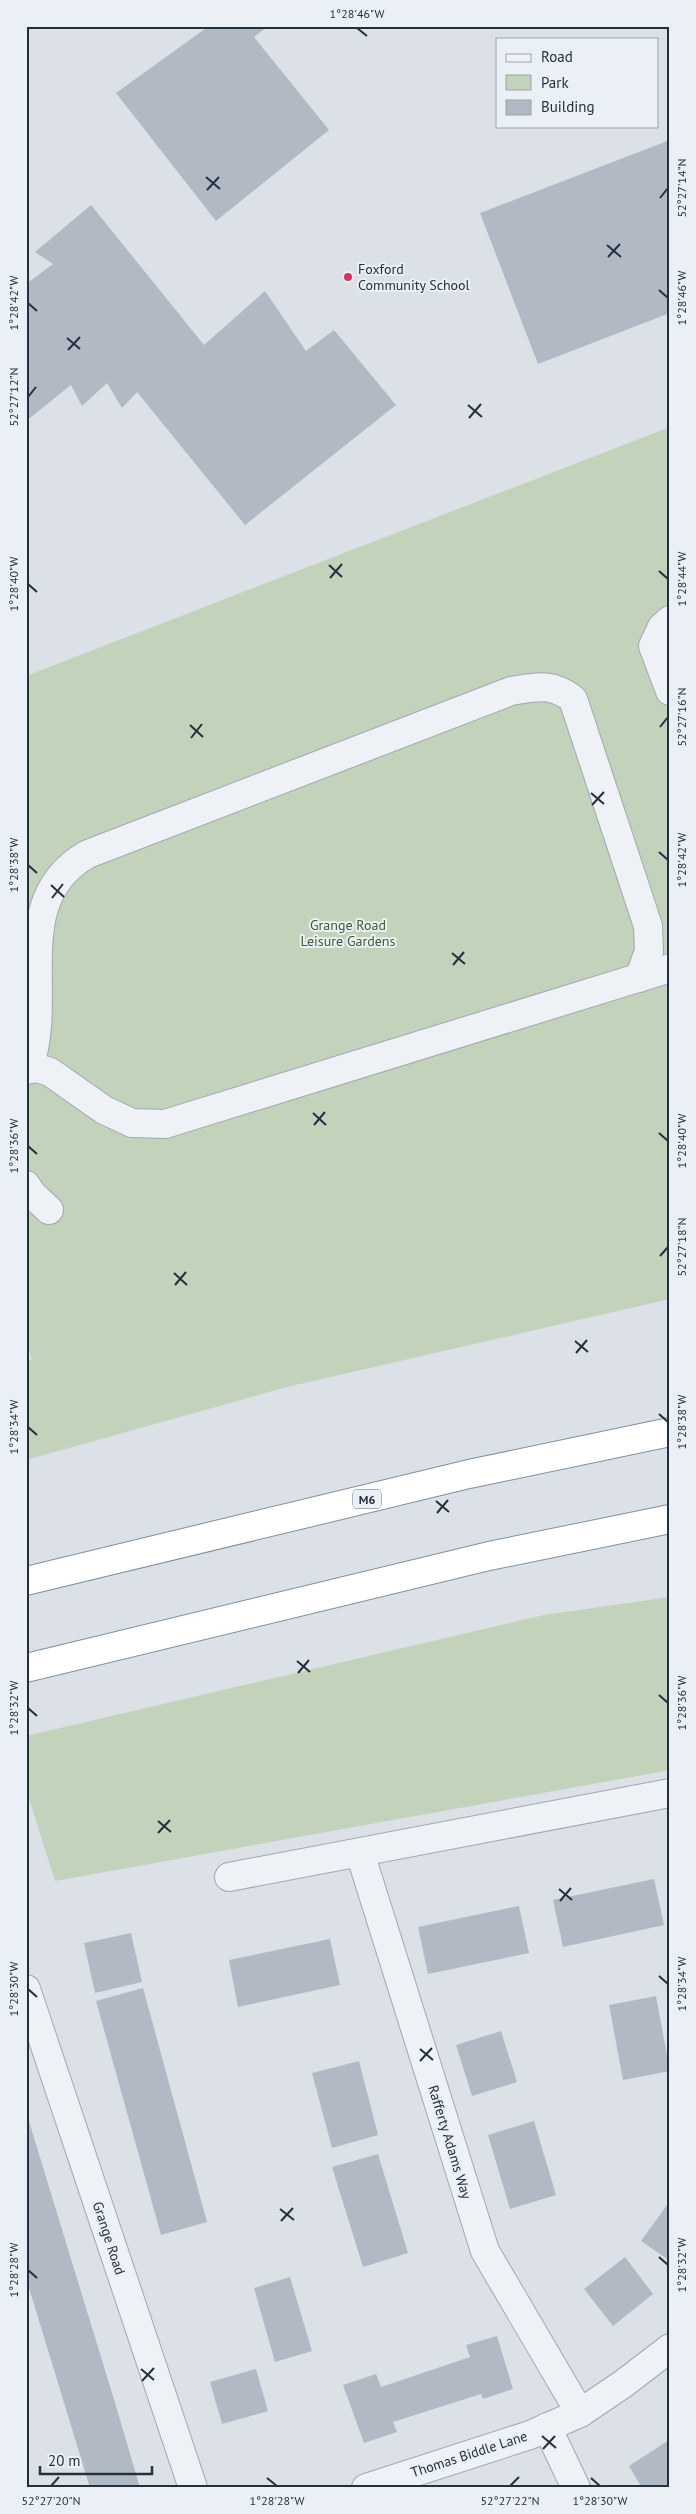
<svg xmlns="http://www.w3.org/2000/svg" width="696" height="2514" font-family="'PT Sans',sans-serif">
<style>
.green{fill:#c3d2bb}
.building{fill:#b1bac4}
.lines{fill:none;stroke-linecap:round;stroke-linejoin:round}
.minor-casing{stroke:#a0a8b1;stroke-width:30}
.highway-casing{stroke:#81909f;stroke-width:30}
.minor{stroke:#eef1f5;stroke-width:28}
.highway{stroke:#fff;stroke-width:28}
.ticks{fill:none;stroke:#24303e;stroke-width:2}
.poi-dot{fill:#da325d;stroke:#eaf0f5;stroke-width:2}
.labels{text-anchor:middle;dominant-baseline:central;stroke-width:4;stroke-linejoin:round;paint-order:stroke}
.shield{fill:#eaf0f5;stroke:#5f6a75;stroke-width:1}
.shield-label{font-size:12px;font-weight:bold;fill:#24303e}
.poi-label{font-size:14px;fill:#24303e;stroke:#eaf0f5;text-anchor:start}
.park-label{font-size:14px;fill:#3c5b30;stroke:#eaf0f5}
.street-label{font-size:14px;fill:#24303e;stroke:#eaf0f5}
.neatline{fill:none;stroke:#24303e;stroke-width:2}
.ticks-label{font-size:12px;text-anchor:middle;fill:#24303e}
</style>
<rect width="100%" height="100%" fill="#dbe1e7"/>
<!-- green -->
<g class="green">
<polygon points="670,427 670,1299 287,1387 26,1460 26,1361 32,1359 26,1343 26,676"/>
<polygon points="670,1597 670,1770 55,1881 26,1789 26,1736 544,1615"/>
</g>
<!-- building -->
<g class="building">
<polygon points="209,26 268,26 254,37 329,130 216,221 116,93"/>
<polygon points="670,140 670,313 538,364 480,213"/>
<polygon points="91,205 204,345 265,291 306,351 334,330 396,405 245,525 137,392 122,408 107,383 82,406 71,385 26,421 26,284 53,264 35,252"/>
<polygon points="654,1879 664,1925 563,1947 553,1900"/>
<polygon points="519,1906 529,1953 428,1974 418,1927"/>
<polygon points="131,1933 142,1982 95,1993 84,1943"/>
<polygon points="330,1939 340,1985 238,2007 229,1960"/>
<polygon points="143,1988 207,2222 161,2235 96,2001"/>
<polygon points="656,1996 670,2071 623,2080 609,2005"/>
<polygon points="501,2031 517,2082 472,2096 456,2045"/>
<polygon points="359,2061 378,2135 332,2148 312,2073"/>
<polygon points="27,2115 116,2406 140,2488 90,2488 26,2278"/>
<polygon points="534,2121 556,2195 510,2209 488,2135"/>
<polygon points="378,2154 408,2253 363,2267 332,2167"/>
<polygon points="670,2201 670,2261 641,2241"/>
<polygon points="625,2257 653,2294 613,2326 584,2289"/>
<polygon points="290,2277 312,2351 275,2362 254,2288"/>
<polygon points="497,2336 513,2389 483,2399 481,2394 393,2422 397,2432 364,2443 343,2385 376,2374 381,2387 470,2357 466,2345"/>
<polygon points="256,2369 268,2411 222,2424 210,2382"/>
<polygon points="669,2440 670,2488 642,2488 629,2466"/>
</g>
<g class="lines">
<!-- minor casing -->
<g class="minor-casing">
<g id="minor">
<polyline points="670,620 662,627 653,646 670,691"/>
<path d="M26,1060L32,1057C51,987 11,897 88,854L511,691C536,687 551,682 573,699L648,926L649,951L639,978"/>
<polyline points="26,1070 37,1068 50,1072 104,1110 132,1123 165,1124 670,968"/>
<polyline points="26,1185 32,1194 49,1210"/>
<polyline points="360,1853 485,2251 580,2413"/>
<polyline points="229,1877 670,1793"/>
<polyline points="26,1989 193,2488"/>
<polyline points="547,2427 576,2488"/>
<polyline points="366,2488 530,2435 580,2413 623,2384 670,2348"/>
</g>
</g>
<!-- highway casing -->
<g class="highway-casing">
<g id="highway">
<polyline points="26,1581 469,1474 670,1432"/>
<polyline points="26,1668 489,1556 670,1519"/>
</g>
</g>
<!-- minor -->
<use href="#minor" class="minor"/>
<!-- highway -->
<use href="#highway" class="highway"/>
</g>
<!-- ticks -->
<path class="ticks" d="M357,28L367,36M206,177L220,189M207,190L219,177M660,198L668,188M607,245L621,257M608,257L620,244M659,290L668,298M28,303L37,311M67,338L80,349M68,350L80,337M28,397L36,387M468,405L482,417M469,418L481,404M329,565L342,577M659,571L668,579M330,578L342,564M28,584L37,592M190,725L203,737M660,727L668,717M191,738L202,724M591,793L604,804M592,805L604,792M659,852L668,860M28,865L37,873M51,885L64,897M52,898L63,884M452,953L465,964M453,965L464,952M313,1113L326,1125M314,1125L325,1112M659,1133L668,1141M28,1146L37,1154M660,1256L668,1247M174,1273L187,1285M175,1285L186,1272M575,1341L588,1352M576,1353L587,1340M659,1414L668,1422M28,1427L37,1435M436,1501L449,1512M437,1513L448,1500M297,1661L310,1672M298,1673L309,1660M659,1695L668,1703M28,1708L37,1716M158,1821L171,1832M158,1833L170,1820M559,1889L572,1900M560,1901L571,1888M659,1976L668,1984M28,1989L37,1997M420,2049L433,2060M420,2061L432,2048M280,2209L294,2220M281,2221L293,2208M659,2257L668,2265M28,2270L37,2278M141,2369L154,2380M142,2381L154,2368M542,2436L556,2448M543,2449L555,2436M267,2478L277,2486M591,2478L600,2486M51,2486L59,2477M510,2486L519,2477"/>
<!-- markers -->
<circle class="poi-dot" cx="348" cy="277" r="5"/>
<g class="labels">
<!-- shield labels -->
<rect class="shield" x="353" y="1489.5" width="28" height="19" rx="4"/>
<g class="shield-label">
<text x="367" y="1499">M6</text>
</g>
<!-- poi labels -->
<g class="poi-label">
<text x="358" y="269">Foxford<tspan x="358" dy="16">Community School</tspan></text>
</g>
<!-- park labels -->
<g class="park-label">
<text x="348" y="925">Grange Road<tspan x="348" dy="16">Leisure Gardens</tspan></text>
</g>
<!-- street labels -->
<g class="street-label">
<text transform="translate(450 2142) rotate(73)">Rafferty Adams Way</text>
<text transform="translate(109 2238) rotate(72)">Grange Road</text>
<text transform="translate(469 2454) rotate(-18)">Thomas Biddle Lane</text>
</g>
</g>
<!-- border -->
<rect width="696" height="2514" fill="none" stroke="#eaf0f5" stroke-width="55"/>
<!-- legend -->
<rect x="496" y="38" width="162" height="90" fill="#eaf0f5" stroke="#9ba3ac"/>
<rect x="506" y="54" width="25" height="8" fill="#eef1f5" stroke="#9ba3ac"/>
<text x="541" y="62" font-size="15" fill="#24303e">Road</text>
<rect x="506" y="75" width="25" height="15" fill="#c3d2bb" stroke="#9ba3ac"/>
<text x="541" y="88" font-size="15" fill="#24303e">Park</text>
<rect x="506" y="100" width="25" height="15" fill="#b1bac4" stroke="#9ba3ac"/>
<text x="541" y="112" font-size="15" fill="#24303e">Building</text>
<!-- scale -->
<path d="M40 2466v8h112v-8" fill="none" stroke="#24303e" stroke-width="2.5"/>
<text x="48" y="2466" font-size="15" fill="#24303e" stroke="#eaf0f5" stroke-width="4" paint-order="stroke">20 m</text>
<rect x="28" y="28" width="640" height="2458" class="neatline"/>
<g class="ticks-label">
<text x="357" y="18">1°28'46"W</text>
<text transform="translate(682 188) rotate(-90)" y="4">52°27'14"N</text>
<text transform="translate(682 298) rotate(-90)" y="4">1°28'46"W</text>
<text transform="translate(14 303) rotate(-90)" y="4">1°28'42"W</text>
<text transform="translate(14 397) rotate(-90)" y="4">52°27'12"N</text>
<text transform="translate(682 579) rotate(-90)" y="4">1°28'44"W</text>
<text transform="translate(14 584) rotate(-90)" y="4">1°28'40"W</text>
<text transform="translate(682 717) rotate(-90)" y="4">52°27'16"N</text>
<text transform="translate(682 860) rotate(-90)" y="4">1°28'42"W</text>
<text transform="translate(14 865) rotate(-90)" y="4">1°28'38"W</text>
<text transform="translate(682 1141) rotate(-90)" y="4">1°28'40"W</text>
<text transform="translate(14 1146) rotate(-90)" y="4">1°28'36"W</text>
<text transform="translate(682 1247) rotate(-90)" y="4">52°27'18"N</text>
<text transform="translate(682 1422) rotate(-90)" y="4">1°28'38"W</text>
<text transform="translate(14 1427) rotate(-90)" y="4">1°28'34"W</text>
<text transform="translate(682 1703) rotate(-90)" y="4">1°28'36"W</text>
<text transform="translate(14 1708) rotate(-90)" y="4">1°28'32"W</text>
<text transform="translate(682 1984) rotate(-90)" y="4">1°28'34"W</text>
<text transform="translate(14 1989) rotate(-90)" y="4">1°28'30"W</text>
<text transform="translate(682 2265) rotate(-90)" y="4">1°28'32"W</text>
<text transform="translate(14 2270) rotate(-90)" y="4">1°28'28"W</text>
<text x="51" y="2505">52°27'20"N</text>
<text x="277" y="2505">1°28'28"W</text>
<text x="510" y="2505">52°27'22"N</text>
<text x="600" y="2505">1°28'30"W</text>
</g>
</svg>
